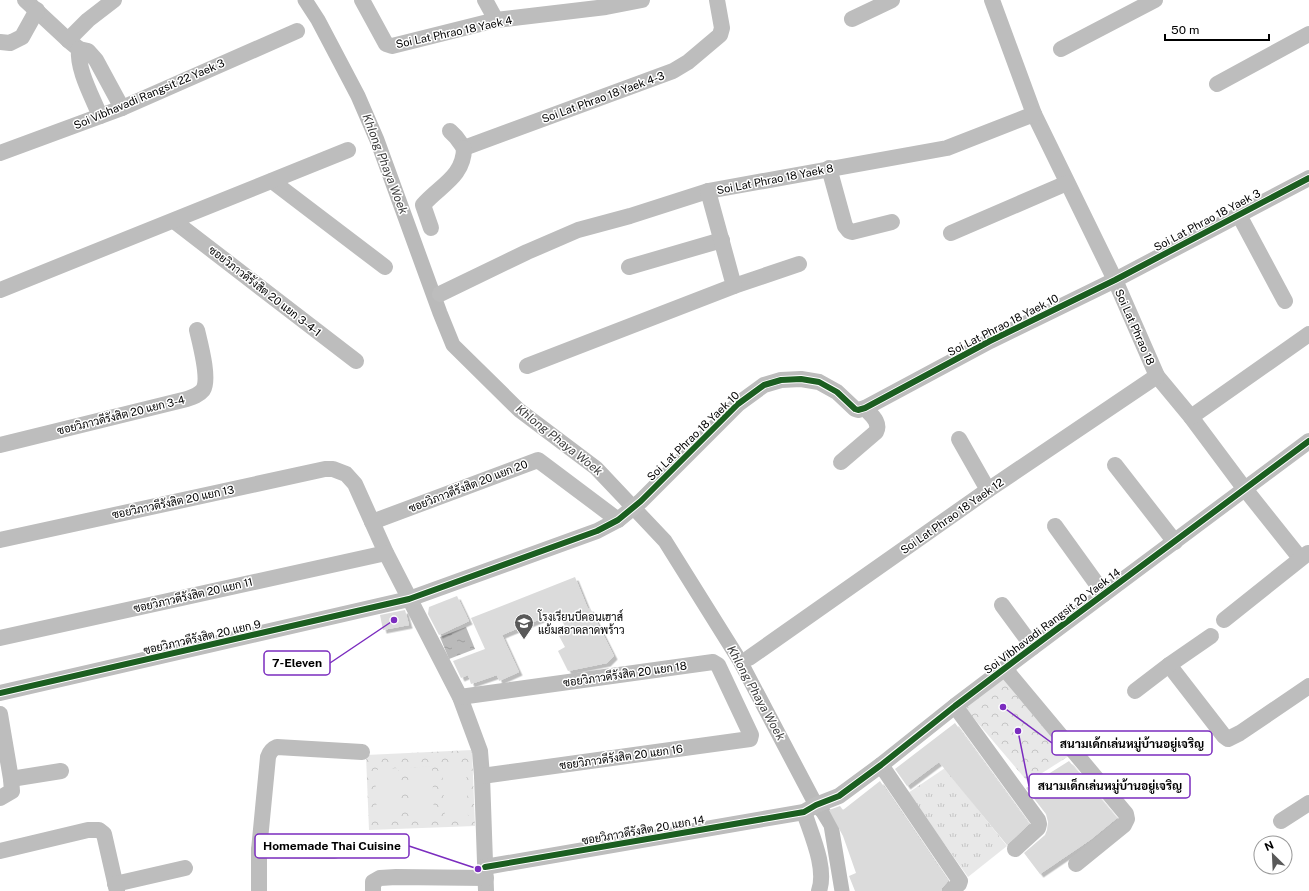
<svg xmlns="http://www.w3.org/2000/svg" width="1309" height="891" font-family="'Public Sans',Sarabun,sans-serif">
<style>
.grass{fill:url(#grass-tufts)}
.park{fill:url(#park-crowns)}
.pitch{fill:#e8e8e8}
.water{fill:url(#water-ripples)}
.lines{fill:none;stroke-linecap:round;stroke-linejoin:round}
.canal{stroke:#bababa;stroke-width:15}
.building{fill:#dbdbdb;filter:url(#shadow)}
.minor{stroke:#bdbdbd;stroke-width:16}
.cycleway-casing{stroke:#fff;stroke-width:8}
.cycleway{stroke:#1b5e20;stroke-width:6}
.labels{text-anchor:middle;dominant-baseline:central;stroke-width:3;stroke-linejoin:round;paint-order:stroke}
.street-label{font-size:11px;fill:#000;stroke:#fff}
.poi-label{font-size:11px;fill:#000;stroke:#fff;text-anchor:start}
.water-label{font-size:12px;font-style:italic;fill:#3d3d3d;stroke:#fff}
.leader{fill:none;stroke:#7b2cbf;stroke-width:1.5}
.callout-dot{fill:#7b2cbf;stroke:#fff;stroke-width:1.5}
.callout{fill:#fff;stroke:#7b2cbf;stroke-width:1.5}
.callout-label{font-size:12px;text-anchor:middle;font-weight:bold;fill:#000}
</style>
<defs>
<pattern id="grass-tufts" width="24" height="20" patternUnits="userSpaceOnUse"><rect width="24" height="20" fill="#e8e8e8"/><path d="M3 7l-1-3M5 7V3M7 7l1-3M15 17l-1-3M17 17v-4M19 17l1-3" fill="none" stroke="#c5c5c5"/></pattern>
<pattern id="park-crowns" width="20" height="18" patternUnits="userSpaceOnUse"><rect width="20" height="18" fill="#e8e8e8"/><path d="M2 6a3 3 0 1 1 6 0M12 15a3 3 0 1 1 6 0" fill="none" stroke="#c5c5c5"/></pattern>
<pattern id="water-ripples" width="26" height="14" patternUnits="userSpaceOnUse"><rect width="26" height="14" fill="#bababa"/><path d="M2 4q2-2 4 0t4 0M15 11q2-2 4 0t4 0" fill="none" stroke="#9e9e9e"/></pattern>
<filter id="shadow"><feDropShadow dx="3.5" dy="3.5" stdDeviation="0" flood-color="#0004"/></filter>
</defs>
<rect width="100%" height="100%" fill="#fff"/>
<!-- grass -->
<polygon class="grass" points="945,768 1007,846 968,877 908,793"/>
<!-- park -->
<g class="park">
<polygon points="1005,675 1072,754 1028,782 965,708"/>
<polygon points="472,750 475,826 369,830 366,755"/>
</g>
<!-- pitch -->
<g class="pitch">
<polygon points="432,766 434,816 411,818 408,768"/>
<polygon points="466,766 468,816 445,817 442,767"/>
<polygon points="398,768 401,819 377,820 375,770"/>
</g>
<!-- water -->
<polygon class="water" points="466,627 475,649 449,659 440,637"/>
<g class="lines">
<!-- canal -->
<polyline class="canal" points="305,0 318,20 358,96 377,140 440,313 453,345 519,410 596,468 665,541 740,661 816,805 823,812 831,825 842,891"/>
</g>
<!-- building -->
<g class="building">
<polygon points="575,577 588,609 590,608 614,656 607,663 568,671 558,651 565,647 559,636 567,631 558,612 502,635 519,672 499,681 497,675 471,684 468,675 461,678 453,661 485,649 471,618"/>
<polygon points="457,596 469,621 439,635 428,614 429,607"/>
<polygon points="405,610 409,625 383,630 380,615"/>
<polygon points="955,723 1029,824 1007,845 939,762 907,786 895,769"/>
<polygon points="1069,761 1117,818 1090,840 1040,874 1024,853 1045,835 1047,830 1048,822 1046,814 1026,788"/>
<polygon points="880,781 948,881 942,888 942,891 855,891 849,876 856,873 843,836 829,810 840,806 843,810"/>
</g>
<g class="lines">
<!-- minor -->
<g class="minor">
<polyline points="25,0 68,40 79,49 88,51 96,60 122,108"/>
<polyline points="362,0 386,44 392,46 496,20 606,7 642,0"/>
<polyline points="485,0 496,20"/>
<polyline points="992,0 1034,114 1115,280 1157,376 1191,417 1241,484 1300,558"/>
<polyline points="852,19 892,0"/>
<polyline points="68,40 88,20 114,0"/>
<polyline points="0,42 10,43 22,37 37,10"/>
<path d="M79,49C77,70 92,96 100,116"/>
<polyline points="1061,49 1155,0"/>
<polyline points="1217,84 1309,34"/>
<polyline points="450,131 456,137 464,148 673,71 688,62 720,35 722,28 717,0"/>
<polyline points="0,153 122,108 297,31"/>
<polyline points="829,168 845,226 849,231 852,232 892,222"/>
<polyline points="272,181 385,267"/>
<polyline points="1239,215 1285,301"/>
<polyline points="174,221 356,361"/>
<path d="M431,228L423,205C439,186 464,177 464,148"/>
<polyline points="951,233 1067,183"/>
<polyline points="629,267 722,240"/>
<polyline points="734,286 799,264"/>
<polyline points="0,290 348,150"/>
<polyline points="440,294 527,252 578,230 630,216 708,191"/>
<polyline points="527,366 734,286 708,191 947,148 1034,114"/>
<polyline points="1191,417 1309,334"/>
<polyline points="959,439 988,490"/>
<path d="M0,445L187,399C193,397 199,395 203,390C210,379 200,343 197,330"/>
<path d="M841,462L876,432C881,422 871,415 865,408"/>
<polyline points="1115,465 1175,542"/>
<polyline points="372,522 538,460 618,520"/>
<polyline points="1055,526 1104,594"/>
<polyline points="0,540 325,469 333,469 346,474 355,484 386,553 460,697 480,751 482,776 486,891"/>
<polyline points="1002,605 1033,647"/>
<polyline points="1224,620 1308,553"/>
<polyline points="0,638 386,553"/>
<polyline points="749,658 988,490 1157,376"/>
<polyline points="1169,665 1224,736 1228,739 1240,733 1309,686"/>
<polyline points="1005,669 1126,814 1127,819 1124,825 1076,864"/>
<polyline points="1135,691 1169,665 1211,636"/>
<polyline points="0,693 409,599 597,531 618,520 641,501 738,404 764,385 781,380 801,379 819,382 837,392 855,409 858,410 865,408 990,341 1115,280 1309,178"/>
<polyline points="460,697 713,662 718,665 751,735 750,739 482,776"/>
<polyline points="955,706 1038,820 1039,824 1038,828 1015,849"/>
<polyline points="0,714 11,779 12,791 0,798"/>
<polyline points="881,765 960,881 959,884 951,891"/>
<polyline points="11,779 61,771"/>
<path d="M804,812C811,834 827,868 819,891"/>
<polyline points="1281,821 1309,803"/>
<polyline points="259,850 334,851"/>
<polyline points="0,851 88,830 99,830 104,834 117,891"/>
<polyline points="485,867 804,812 816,805 839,796 881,765 955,706 1033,647 1309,441"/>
<polyline points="115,884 185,868"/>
<path d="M259,891V850L268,757C270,751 272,749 277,747L362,752"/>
<polyline points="373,891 373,882 380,878 396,877 486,878"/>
</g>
<!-- cycleway casing -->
<g class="cycleway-casing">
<g id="cycleway">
<polyline points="0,693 409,599 597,531 618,520 641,501 738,404 764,385 781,380 801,379 819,382 837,392 855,409 858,410 865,408 990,341 1115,280 1309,178"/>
<polyline points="485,867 804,812 816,805 839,796 881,765 955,706 1033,647 1309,441"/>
</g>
</g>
<!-- cycleway -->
<use href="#cycleway" class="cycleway"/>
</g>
<!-- icons -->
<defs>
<g id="school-pin" transform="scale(1)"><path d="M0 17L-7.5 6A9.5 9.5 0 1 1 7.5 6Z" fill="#595959" stroke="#fff"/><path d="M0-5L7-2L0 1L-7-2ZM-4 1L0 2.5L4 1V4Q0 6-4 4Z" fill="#fff"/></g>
</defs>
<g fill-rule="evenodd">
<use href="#school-pin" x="524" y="623"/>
</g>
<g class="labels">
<!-- street labels -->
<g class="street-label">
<text transform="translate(454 32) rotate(-12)">Soi Lat Phrao 18 Yaek 4</text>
<text transform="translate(149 94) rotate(-23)">Soi Vibhavadi Rangsit 22 Yaek 3</text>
<text transform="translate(603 97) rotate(-20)">Soi Lat Phrao 18 Yaek 4-3</text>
<text transform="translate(775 179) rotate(-11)">Soi Lat Phrao 18 Yaek 8</text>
<text transform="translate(1207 220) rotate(-28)">Soi Lat Phrao 18 Yaek 3</text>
<text transform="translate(265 291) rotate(38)">ซอยวิภาวดีรังสิต 20 แยก 3-4-1</text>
<text transform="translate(1003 325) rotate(-27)">Soi Lat Phrao 18 Yaek 10</text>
<text transform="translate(1135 327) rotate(66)">Soi Lat Phrao 18</text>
<text transform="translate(121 415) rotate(-14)">ซอยวิภาวดีรังสิต 20 แยก 3-4</text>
<text transform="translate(693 436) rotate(-44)">Soi Lat Phrao 18 Yaek 10</text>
<text transform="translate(468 486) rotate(-21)">ซอยวิภาวดีรังสิต 20 แยก 20</text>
<text transform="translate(173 502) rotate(-12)">ซอยวิภาวดีรังสิต 20 แยก 13</text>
<text transform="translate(952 516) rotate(-35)">Soi Lat Phrao 18 Yaek 12</text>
<text transform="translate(193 595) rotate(-13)">ซอยวิภาวดีรังสิต 20 แยก 11</text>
<text transform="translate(1052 621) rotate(-37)">Soi Vibhavadi Rangsit 20 Yaek 14</text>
<text transform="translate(202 637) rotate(-13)">ซอยวิภาวดีรังสิต 20 แยก 9</text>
<text transform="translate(625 674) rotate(-8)">ซอยวิภาวดีรังสิต 20 แยก 18</text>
<text transform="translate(621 757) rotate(-8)">ซอยวิภาวดีรังสิต 20 แยก 16</text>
<text transform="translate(643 830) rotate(-10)">ซอยวิภาวดีรังสิต 20 แยก 14</text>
</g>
<!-- poi labels -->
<g class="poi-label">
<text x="538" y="617">โรงเรียนบีคอนเฮาส์<tspan x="538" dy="13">แย้มสอาดลาดพร้าว</tspan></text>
</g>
<!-- water labels -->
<g class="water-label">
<text transform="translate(385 164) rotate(69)">Khlong Phaya Woek</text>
<text transform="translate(559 440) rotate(38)">Khlong Phaya Woek</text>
<text transform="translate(756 693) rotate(61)">Khlong Phaya Woek</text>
</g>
</g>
<!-- callouts -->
<path class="leader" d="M394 620L330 663M1003 707L1052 743M1018 731L1029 786M478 869L409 846"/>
<g class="callout-dot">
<circle cx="394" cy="620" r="4"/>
<circle cx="1003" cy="707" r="4"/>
<circle cx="1018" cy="731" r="4"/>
<circle cx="478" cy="869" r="4"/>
</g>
<g class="callout">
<rect x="264" y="651" width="66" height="24" rx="4"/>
<rect x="1052" y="731" width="160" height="24" rx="4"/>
<rect x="1029" y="774" width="161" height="24" rx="4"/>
<rect x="255" y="834" width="154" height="24" rx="4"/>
</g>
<g class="callout-label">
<text x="297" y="667">7-Eleven</text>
<text x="1132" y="748">สนามเด้กเล่นหมู่บ้านอยู่เจริญ</text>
<text x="1110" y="790">สนามเด็กเล่นหมู่บ้านอยู่เจริญ</text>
<text x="332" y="850">Homemade Thai Cuisine</text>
</g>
<!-- north arrow -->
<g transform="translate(1273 855) rotate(336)"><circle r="19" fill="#ffffff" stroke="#999999"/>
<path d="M0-3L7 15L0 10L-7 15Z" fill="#595959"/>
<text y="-6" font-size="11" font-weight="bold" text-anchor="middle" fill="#000000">N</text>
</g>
<!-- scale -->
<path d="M1165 34v6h104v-6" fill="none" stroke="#000000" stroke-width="2"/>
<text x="1171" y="34" font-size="12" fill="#000000" stroke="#ffffff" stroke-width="3" paint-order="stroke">50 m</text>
</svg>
